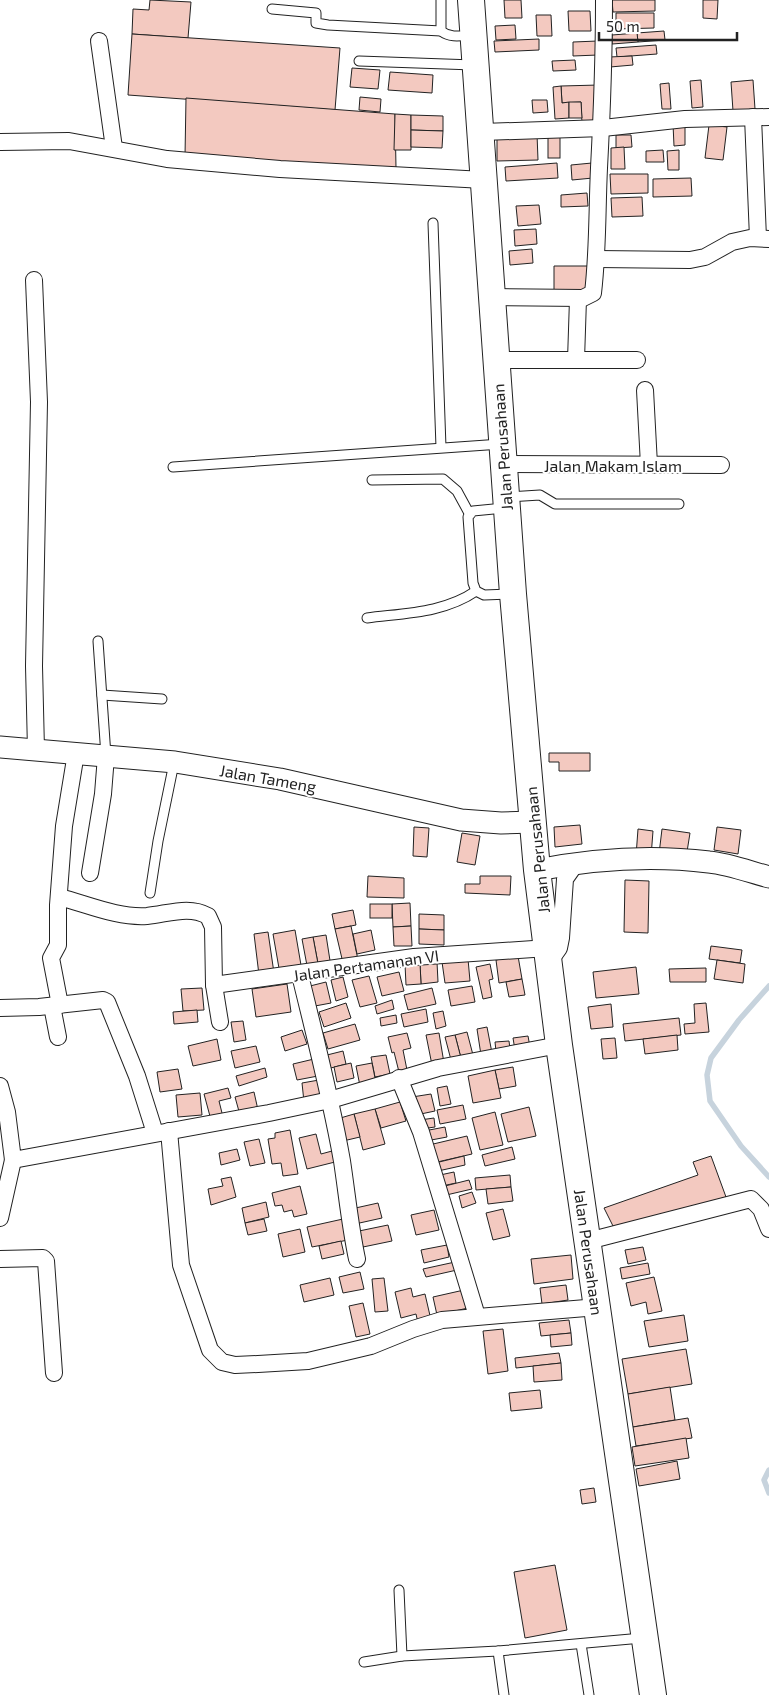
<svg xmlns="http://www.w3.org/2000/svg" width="769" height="1695" font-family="'Exo 2',sans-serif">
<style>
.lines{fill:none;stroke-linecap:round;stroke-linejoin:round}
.stream{stroke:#c7d3dd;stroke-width:5.5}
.building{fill:#f3c9c0;stroke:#222}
.service-casing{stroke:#222;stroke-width:11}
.minor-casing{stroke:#222;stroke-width:18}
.tertiary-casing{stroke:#222;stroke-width:23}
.primary-casing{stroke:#222;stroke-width:28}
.service{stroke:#fff;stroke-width:9}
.minor{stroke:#fff;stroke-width:16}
.tertiary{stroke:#fff;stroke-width:21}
.primary{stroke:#fff;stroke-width:26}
.labels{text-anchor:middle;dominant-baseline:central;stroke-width:4;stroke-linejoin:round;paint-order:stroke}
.street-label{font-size:16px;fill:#222;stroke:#fff}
</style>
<rect width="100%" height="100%" fill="#fff"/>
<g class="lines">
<!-- stream -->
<g class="stream">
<polyline points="769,986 739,1020 711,1058 707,1075 710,1101 741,1146 769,1177"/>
<polyline points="769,1470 764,1480 769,1493"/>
</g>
</g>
<!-- building -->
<g class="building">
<polygon points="150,0 191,2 188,38 132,34 133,9 149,10"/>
<polygon points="504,0 521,0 522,18 505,18"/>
<polygon points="612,0 655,0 655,11 613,12"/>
<polygon points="703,0 718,0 717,19 703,18"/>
<polygon points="568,11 590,11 591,31 569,31"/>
<polygon points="616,13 654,13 654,28 616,29"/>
<polygon points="536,15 551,15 552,36 537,36"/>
<polygon points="515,25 516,39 496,40 495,26"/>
<polygon points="664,31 665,40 638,42 637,33"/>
<polygon points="637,33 638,42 612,44 612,35"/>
<polygon points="132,34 340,48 335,110 128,95"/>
<polygon points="539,39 539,50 495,52 494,41"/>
<polygon points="598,41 598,55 573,56 573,42"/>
<polygon points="656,45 657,54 617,57 616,48"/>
<polygon points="632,56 633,65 610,67 609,57"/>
<polygon points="575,60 576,70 553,71 552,61"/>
<polygon points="352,68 380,70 378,89 350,87"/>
<polygon points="390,72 433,75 432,93 388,90"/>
<polygon points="701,80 703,107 692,108 690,81"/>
<polygon points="753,80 755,109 733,111 731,82"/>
<polygon points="669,83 671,109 662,109 660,84"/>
<polygon points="599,85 601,122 582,123 581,102 562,103 561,86"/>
<polygon points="561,86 562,103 569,102 569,118 555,119 553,87"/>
<polygon points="360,97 381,99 380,112 359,110"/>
<polygon points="186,98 395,114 396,168 185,156"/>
<polygon points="532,100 547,100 548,112 533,113"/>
<polygon points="569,102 581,102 582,118 569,118"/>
<polygon points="395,114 411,115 411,150 394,150"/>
<polygon points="411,115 443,116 443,131 411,130"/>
<polygon points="673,124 685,124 685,145 674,146"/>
<polygon points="709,125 727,127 723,160 705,158"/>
<polygon points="411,130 443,131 442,148 411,147"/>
<rect x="548" y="133" width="12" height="25"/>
<polygon points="537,134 538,160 497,161 497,136"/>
<polygon points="616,135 631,135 632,147 616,148"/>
<polygon points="624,147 625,169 611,169 611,148"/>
<polygon points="663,150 664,162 646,162 646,151"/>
<polygon points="679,150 679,170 668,170 667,151"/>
<polygon points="557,163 558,178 506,181 505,167"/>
<polygon points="592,163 593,178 572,180 571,165"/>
<polygon points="610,174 648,174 648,193 611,194"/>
<polygon points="691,178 692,196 653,197 653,179"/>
<polygon points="587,193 588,206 561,207 561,195"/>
<polygon points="642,197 643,216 612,217 611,198"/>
<polygon points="539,205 541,224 518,226 516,206"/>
<polygon points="536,229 537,244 515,246 514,230"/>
<polygon points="532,249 533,263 510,265 509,251"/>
<polygon points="554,266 588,266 588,291 554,290"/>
<polygon points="549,753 590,753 590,771 559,771 559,762 549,762"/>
<polygon points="580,825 582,844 555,847 554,827"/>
<polygon points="414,827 429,828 427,857 413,856"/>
<polygon points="717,827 741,830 738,854 714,850"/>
<polygon points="638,829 653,831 651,857 636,856"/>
<polygon points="662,829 690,833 686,858 659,854"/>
<polygon points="462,833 480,836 475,865 457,862"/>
<polygon points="368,876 404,878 404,898 367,897"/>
<polygon points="480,876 511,876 510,895 465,893 465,884 480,884"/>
<polygon points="625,880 649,881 648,933 624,932"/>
<polygon points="410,903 411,926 393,927 392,904"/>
<rect x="370" y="904" width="22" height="14"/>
<polygon points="353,910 356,925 335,929 332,914"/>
<polygon points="419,914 444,915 444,930 419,929"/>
<polygon points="351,926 358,960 343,963 335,929"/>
<polygon points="411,926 412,946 394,946 393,927"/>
<polygon points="419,929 444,930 444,945 419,944"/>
<polygon points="295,930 302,971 280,974 273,934"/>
<polygon points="371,930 375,950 357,954 353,934"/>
<polygon points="268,932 274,973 259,975 254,934"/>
<polygon points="326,935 331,967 319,969 313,937"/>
<polygon points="313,937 319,969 308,971 302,939"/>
<polygon points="711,946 742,950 740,963 709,959"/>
<polygon points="518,956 522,979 499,983 496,960"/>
<polygon points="468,959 470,981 445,983 442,962"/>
<polygon points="717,960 745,964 743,983 714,979"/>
<polygon points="437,962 438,982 421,984 420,963"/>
<polygon points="420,963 421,984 406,985 405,964"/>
<polygon points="490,964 493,979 489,980 492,997 483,999 476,967"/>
<polygon points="636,967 639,994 596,998 593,972"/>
<polygon points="706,968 706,982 670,982 669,969"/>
<polygon points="399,972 404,991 382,996 377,977"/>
<polygon points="369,976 377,1003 360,1007 352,980"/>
<polygon points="343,977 348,997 336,1001 331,980"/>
<polygon points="522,979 525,995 509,997 506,982"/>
<polygon points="326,982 331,1003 315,1006 310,986"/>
<polygon points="287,984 291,1012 256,1017 252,989"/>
<polygon points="472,986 475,1002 451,1006 448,990"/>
<polygon points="202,988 204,1010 183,1011 181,989"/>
<polygon points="432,988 436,1004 408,1010 404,995"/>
<polygon points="392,1000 394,1009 377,1014 375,1006"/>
<polygon points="346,1003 351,1018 324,1027 319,1012"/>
<polygon points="706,1003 709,1032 685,1034 684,1024 695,1023 694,1004"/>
<polygon points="611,1004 613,1027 591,1029 588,1007"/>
<polygon points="426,1009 428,1022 404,1027 401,1014"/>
<polygon points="197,1010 198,1022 174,1024 173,1012"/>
<polygon points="443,1011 446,1026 436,1029 433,1013"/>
<polygon points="396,1015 397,1023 381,1026 380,1018"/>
<polygon points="679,1018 681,1035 625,1041 623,1024"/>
<polygon points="243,1021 246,1040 234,1042 231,1022"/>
<polygon points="355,1024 360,1040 328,1049 323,1033"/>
<polygon points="487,1027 492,1053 481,1055 477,1029"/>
<polygon points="302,1030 307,1044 285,1051 281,1037"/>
<polygon points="467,1032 473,1055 461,1058 455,1035"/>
<polygon points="407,1033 411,1048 403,1050 407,1070 399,1072 394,1052 392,1053 388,1037"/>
<polygon points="439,1033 444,1063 432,1065 426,1035"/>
<polygon points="455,1035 461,1058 451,1060 445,1037"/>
<polygon points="677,1035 678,1050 645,1054 643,1039"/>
<polygon points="528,1036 530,1047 515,1050 513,1038"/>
<polygon points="615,1038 617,1058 603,1059 601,1039"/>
<polygon points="217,1039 221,1060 193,1066 188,1046"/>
<polygon points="509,1041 510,1049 496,1051 495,1042"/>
<polygon points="256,1046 260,1062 235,1068 231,1051"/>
<polygon points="343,1051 346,1064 327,1069 323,1056"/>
<polygon points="386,1055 390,1074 375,1077 371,1057"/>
<polygon points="314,1059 318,1076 297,1080 293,1064"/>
<polygon points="351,1063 354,1078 337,1082 334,1067"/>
<polygon points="372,1063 376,1083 360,1086 356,1066"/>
<polygon points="513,1067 516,1086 499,1089 495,1070"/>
<polygon points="265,1068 267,1077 239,1086 236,1076"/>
<polygon points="178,1069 182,1089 160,1092 157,1072"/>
<polygon points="495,1070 501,1098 473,1103 468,1076"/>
<polygon points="319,1080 322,1100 304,1102 302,1083"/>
<polygon points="447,1086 451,1104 440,1106 437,1088"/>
<polygon points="228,1088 231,1098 219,1101 223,1117 211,1120 204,1094"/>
<polygon points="254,1092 258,1110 240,1115 235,1097"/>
<polygon points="200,1093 202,1115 178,1117 176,1095"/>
<polygon points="431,1094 435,1111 416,1115 412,1097"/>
<polygon points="400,1102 406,1121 381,1128 375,1109"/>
<polygon points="463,1105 466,1119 440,1124 437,1110"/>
<polygon points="529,1107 536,1136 508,1142 501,1114"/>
<polygon points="375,1109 385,1144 363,1150 354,1114"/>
<polygon points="495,1112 503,1145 480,1150 472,1118"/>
<polygon points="354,1114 360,1137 343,1141 337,1119"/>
<polygon points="434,1118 435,1127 421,1129 420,1120"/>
<polygon points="445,1127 447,1137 426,1141 424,1131"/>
<polygon points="290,1130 298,1174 283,1176 281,1163 272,1164 268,1139 275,1138 275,1133"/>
<polygon points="316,1134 321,1154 332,1151 335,1162 307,1169 299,1138"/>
<polygon points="467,1136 472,1154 433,1163 429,1145"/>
<polygon points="259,1139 265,1163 250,1166 244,1142"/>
<polygon points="512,1147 515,1159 485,1166 482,1155"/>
<polygon points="237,1149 240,1160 221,1165 219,1153"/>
<polygon points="464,1156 465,1165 438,1171 435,1163"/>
<polygon points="711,1156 726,1197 616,1232 604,1208 698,1175 693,1162"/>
<polygon points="454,1172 456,1183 442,1186 440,1175"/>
<polygon points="510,1175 511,1187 476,1190 475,1178"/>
<polygon points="231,1177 236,1197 211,1205 208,1189 223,1186 221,1179"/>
<polygon points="469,1180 472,1189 442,1196 441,1187"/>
<polygon points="300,1186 307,1214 294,1217 292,1210 284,1212 282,1205 275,1206 272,1193"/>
<polygon points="511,1187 513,1201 488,1204 486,1189"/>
<polygon points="472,1192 476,1203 462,1208 459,1196"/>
<polygon points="266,1202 269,1217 245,1223 242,1208"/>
<polygon points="378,1203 382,1218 355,1224 351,1209"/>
<polygon points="503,1209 510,1236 493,1240 486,1213"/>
<polygon points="434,1210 439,1230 416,1235 411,1215"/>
<polygon points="264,1219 267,1231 248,1235 245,1223"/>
<polygon points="343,1219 348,1240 312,1247 307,1227"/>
<polygon points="388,1225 392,1241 363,1247 359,1231"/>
<polygon points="300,1229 305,1252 283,1257 278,1234"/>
<polygon points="341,1241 344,1254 322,1259 319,1246"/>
<polygon points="447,1245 449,1257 424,1263 421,1250"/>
<polygon points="643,1247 646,1260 628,1264 625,1250"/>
<polygon points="571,1255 573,1279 534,1284 531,1259"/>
<polygon points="455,1262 457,1270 426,1277 423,1269"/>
<polygon points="648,1263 650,1274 622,1279 620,1268"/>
<polygon points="360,1272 364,1289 343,1293 339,1277"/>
<polygon points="654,1277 662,1311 648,1314 646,1302 631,1306 626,1283"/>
<polygon points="330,1278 334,1295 304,1302 300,1285"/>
<polygon points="384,1278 388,1311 375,1312 372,1279"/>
<polygon points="566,1285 568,1300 542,1304 540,1288"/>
<polygon points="411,1288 413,1297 425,1294 431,1320 418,1323 416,1314 401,1318 395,1292"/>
<polygon points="464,1290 468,1308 437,1315 433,1297"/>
<polygon points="363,1303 370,1334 356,1337 349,1306"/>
<polygon points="684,1315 688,1341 649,1347 644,1321"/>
<polygon points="569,1320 571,1333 541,1336 539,1323"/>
<polygon points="503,1329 508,1371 488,1374 483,1331"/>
<polygon points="571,1333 572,1345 551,1347 550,1335"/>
<polygon points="686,1349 692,1384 628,1394 622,1359"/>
<polygon points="559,1353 561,1363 516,1368 515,1358"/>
<polygon points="561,1363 562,1380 534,1382 533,1366"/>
<polygon points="670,1387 675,1420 633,1427 628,1394"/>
<polygon points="540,1390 542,1408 511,1411 509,1393"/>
<polygon points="688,1418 692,1438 636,1446 633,1427"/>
<polygon points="686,1438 689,1458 635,1466 632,1447"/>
<polygon points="677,1461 680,1479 639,1486 636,1469"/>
<polygon points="594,1488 596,1502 582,1504 580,1490"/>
<polygon points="555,1565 567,1630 525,1638 514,1572"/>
</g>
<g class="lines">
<!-- service casing -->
<g class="service-casing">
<g id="service">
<path d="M441,0V31C450,38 460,36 471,35"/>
<polyline points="272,9 316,13 316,23 328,25 441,31"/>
<polyline points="359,61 474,65"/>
<polyline points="433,223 441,447"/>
<polyline points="173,467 501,444"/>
<polyline points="372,480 443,479 457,491 469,513"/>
<polyline points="507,497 540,495 555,504 679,504"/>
<polyline points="504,508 473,511 468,517 473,583 476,591 484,595 511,594"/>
<path d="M367,618C405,613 444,613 476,591"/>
<polyline points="98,641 106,756"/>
<polyline points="102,695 162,699"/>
<polyline points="150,893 158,841 174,763"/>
<polyline points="399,1590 402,1656"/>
<polyline points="581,1644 589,1695"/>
<polyline points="498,1651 504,1695"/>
<polyline points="364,1662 402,1656 498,1651 642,1638"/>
</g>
</g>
<!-- minor casing -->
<g class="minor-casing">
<g id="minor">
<polyline points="99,41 114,148"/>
<polyline points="753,117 758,238"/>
<polyline points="482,132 603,128 685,119 769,117"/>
<polyline points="0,142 69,141 167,159 280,169 484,180"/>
<polyline points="597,259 690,260 705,257 732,242 750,238 769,239"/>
<polyline points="34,280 39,402 34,666 36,750"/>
<path d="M494,297L583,298L593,293C598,251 597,210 599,168C602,111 604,56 604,0"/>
<polyline points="496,360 637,360"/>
<polyline points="576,360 578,299"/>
<polyline points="645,390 649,465"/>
<polyline points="504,464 721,465"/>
<polyline points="90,873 103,794 106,756"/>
<path d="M59,897C87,904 117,918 147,916C168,914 189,905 208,916L213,927L214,985L220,1022"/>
<polyline points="549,962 559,948 561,938 565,879 577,862"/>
<path d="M300,975C315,1037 331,1098 342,1161C347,1194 350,1226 357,1259"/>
<polyline points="214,985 414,957 548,948"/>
<polyline points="60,1005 51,958 58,945 58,905 64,826 76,753"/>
<polyline points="52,1006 58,1037"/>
<polyline points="0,1008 39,1007 103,1000 107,1002 137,1076 155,1133"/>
<polyline points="399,1078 421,1132 477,1316"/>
<polyline points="0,1086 7,1112 13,1160 269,1113 330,1100 438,1068 559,1045"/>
<polyline points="169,1131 181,1265 210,1350 222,1362 235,1365 258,1364 308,1361 371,1346 413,1329 442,1320 598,1307"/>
<polyline points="0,1218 13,1160"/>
<polyline points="588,1241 751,1199 761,1209 769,1229"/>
<polyline points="0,1259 43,1258 46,1261 54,1373"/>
</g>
</g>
<!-- tertiary casing -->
<g class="tertiary-casing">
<g id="tertiary">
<polyline points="0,747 175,762 280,779 461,820 501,823 533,822"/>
<path d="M537,870C593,859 652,855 709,862C729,864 750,872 769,877"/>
</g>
</g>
<!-- primary casing -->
<g class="primary-casing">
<polyline id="primary" points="471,0 513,594 537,870 559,1045 653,1695"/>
</g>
<!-- service -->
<use href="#service" class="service"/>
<!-- minor -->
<use href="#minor" class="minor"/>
<!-- tertiary -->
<use href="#tertiary" class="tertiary"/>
<!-- primary -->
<use href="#primary" class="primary"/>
</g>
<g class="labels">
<!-- street labels -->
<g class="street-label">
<text transform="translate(502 447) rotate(-94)">Jalan Perusahaan</text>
<text x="613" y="465">Jalan Makam Islam</text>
<text transform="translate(268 778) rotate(10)">Jalan Tameng</text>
<text transform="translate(537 850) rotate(-96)">Jalan Perusahaan</text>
<text transform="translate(366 965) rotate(-8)">Jalan Pertamanan VI</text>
<text transform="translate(589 1252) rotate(82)">Jalan Perusahaan</text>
</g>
</g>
<!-- scale -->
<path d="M599 32v8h138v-8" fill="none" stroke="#222222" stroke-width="2.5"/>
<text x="606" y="32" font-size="15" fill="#222222" stroke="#ffffff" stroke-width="4" paint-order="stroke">50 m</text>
</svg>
